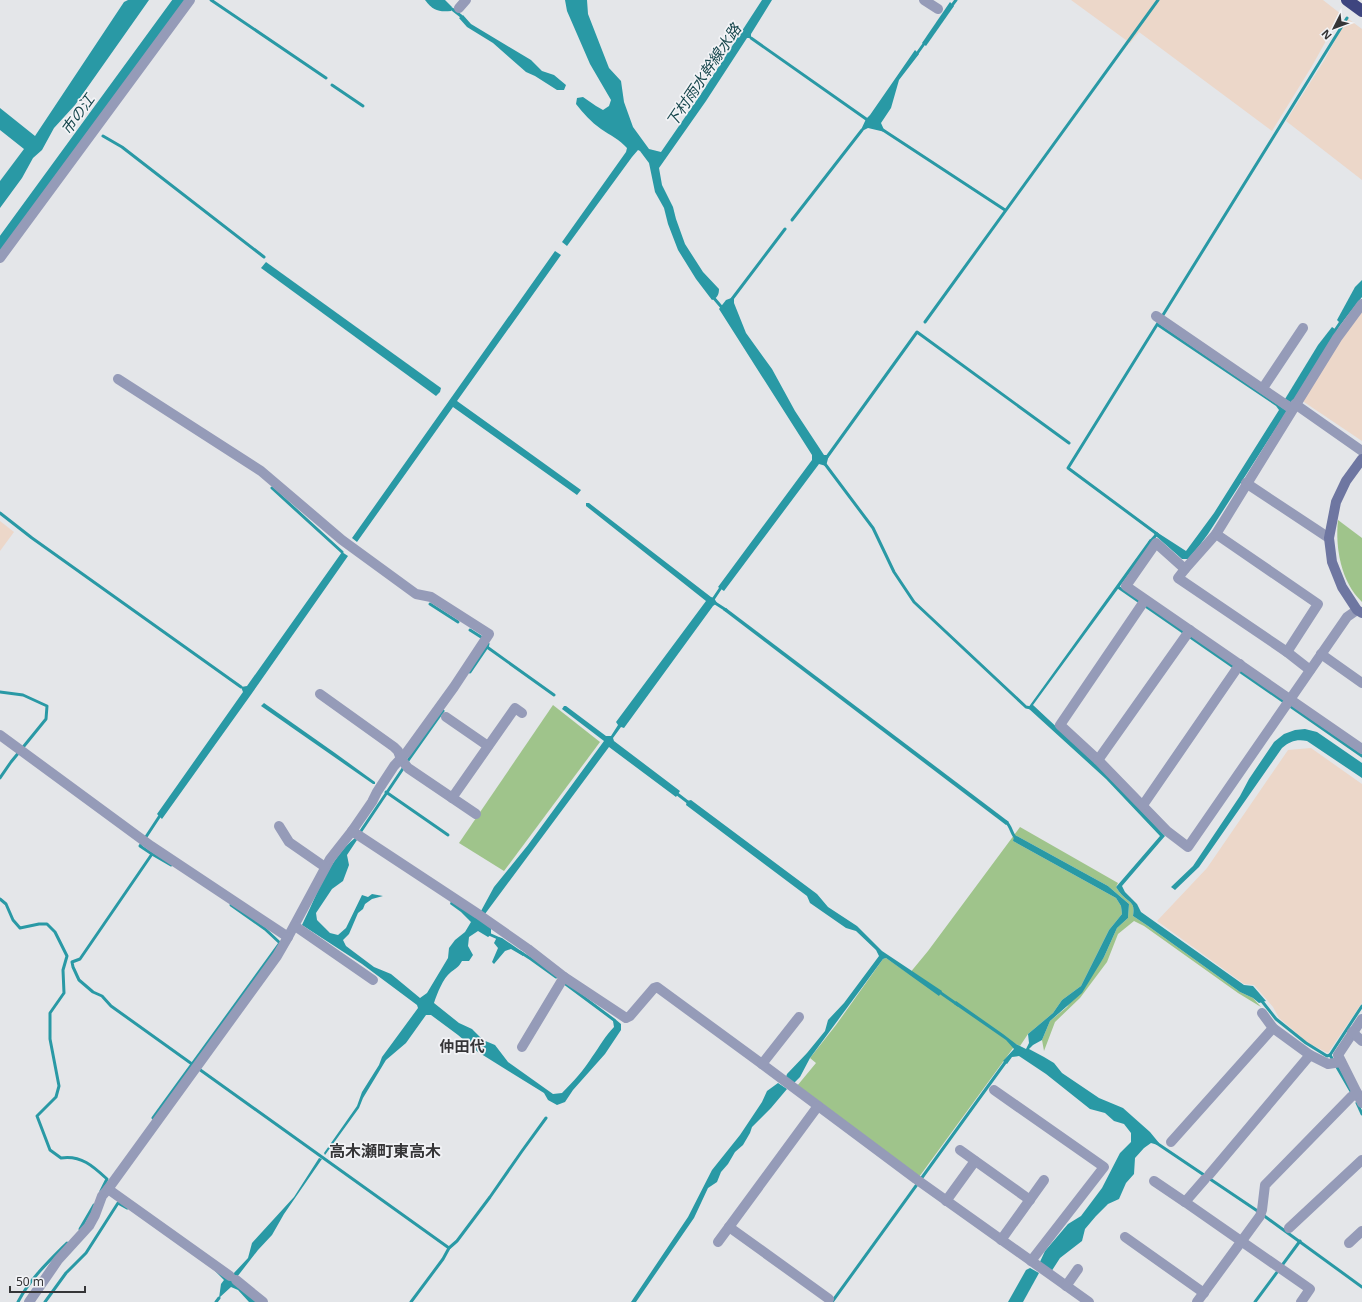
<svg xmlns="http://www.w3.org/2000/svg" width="1362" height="1302" font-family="'Noto Sans','Noto Sans JP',sans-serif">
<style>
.commercial{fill:#ecd7c9}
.green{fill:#9fc48b}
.water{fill:#2999a5}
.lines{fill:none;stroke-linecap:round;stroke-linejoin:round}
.stream{stroke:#2999a5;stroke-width:3}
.canal{stroke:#2999a5;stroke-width:11}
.street{stroke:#959bb8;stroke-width:10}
.secondary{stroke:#6e76a1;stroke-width:10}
.highway{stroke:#3e457f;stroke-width:12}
.labels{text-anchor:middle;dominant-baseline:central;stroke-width:3.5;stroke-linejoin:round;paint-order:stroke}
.water-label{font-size:15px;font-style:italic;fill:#18474d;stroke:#f2f3f6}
.neighbourhood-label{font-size:15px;font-weight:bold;fill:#353537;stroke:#f2f3f6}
.quarter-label{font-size:16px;font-weight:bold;fill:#353537;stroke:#f2f3f6}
</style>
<rect width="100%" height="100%" fill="#e4e6e9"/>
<!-- commercial -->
<g class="commercial">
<polygon points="1071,0 1323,0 1341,14 1312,66 1272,131 1139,32 1130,43"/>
<polygon points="1347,18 1362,29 1362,180 1286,121 1325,59"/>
<polygon points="1362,309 1362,441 1301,400"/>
<polygon points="0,521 14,532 0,551"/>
<polygon points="1311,748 1362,784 1362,1003 1328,1053 1308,1043 1279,1018 1273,1007 1254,985 1244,984 1157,921 1207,868 1288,750"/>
</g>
<!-- green -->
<g class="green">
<path d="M1338,520L1362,538V602C1341,582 1335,548 1338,520Z"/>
<polygon points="553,705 600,742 504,871 459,843"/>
<path d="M1020,827L1118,883L1116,887C1118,890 1120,893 1122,895C1131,904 1135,902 1133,916L1148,926L1240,992L1253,998L1261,1007L1238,993L1144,926L1134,921L1118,934L1107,962L1080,998L1055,1022L1044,1051L1042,1040L1050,1021L1067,1007L1104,957L1117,928L1128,918L1129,904L1108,886L1017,836L1013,841L1116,898L1121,906L1122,914L1109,930L1081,986L1062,1000L1053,1013L1028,1034L1020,1046L1016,1044L919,1177L797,1086L816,1063L810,1058L836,1025L883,959L886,958L909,974L928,951Z"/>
</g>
<!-- water -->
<g class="water">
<polygon points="128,0 149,0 75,105 54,128 42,150 33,158 22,178 0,208 0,181 24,149 0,130 0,108 35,136 124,2"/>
<path d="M425,0H445L452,7L451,11C439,12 433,11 425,0Z"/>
<path d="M565,0H587L588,14L609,68L621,81L624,102L633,127L649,149L661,152L701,94L762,0H772L751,34V38H747L706,101L659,168L662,185L673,207L676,219L685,244L703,272L719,289C719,295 717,298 712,300L696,279L678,250L668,224L664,208L655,192L649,163L640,151L638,150L632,157L567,246L562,242L626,152L627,148C620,140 610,135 601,129C591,122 583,113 576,104L577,98L583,97L596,106L603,110L609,106L611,100L590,64L567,11Z"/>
<polygon points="950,2 954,6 926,46 922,43"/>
<polygon points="463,15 471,24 531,60 542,71 554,75 566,85 564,90 557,90 535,76 526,72 493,43 467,27 459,18"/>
<polygon points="915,50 919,54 899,80 891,108 881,123 885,132 868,128 860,132 866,119 870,115"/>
<polygon points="555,251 561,255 457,401 581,490 577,495 453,407 357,542 352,538"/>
<polygon points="266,262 441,388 440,392 436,396 261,268"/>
<polygon points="1362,280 1362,297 1341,324 1337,320 1355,287"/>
<polygon points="734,297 734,303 746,333 772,369 795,411 824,455 829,455 826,466 819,464 724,591 718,587 812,460 812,455 719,309 726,300"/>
<polygon points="1158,323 1287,411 1208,534 1199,546 1188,559 1182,559 1157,537 1154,534 1155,531 1186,551 1214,513 1279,410 1276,406 1157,326"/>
<polygon points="1332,327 1338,331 1292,403 1285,399 1318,345"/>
<path d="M586,503H589L711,597L714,598L717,603L713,606L624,728L621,727L613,738L614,741L680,791L676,797L609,747L482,918L491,928V935L488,937L478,931L469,937L468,946L473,955L469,961H462C458,968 457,967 451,972C443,978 437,994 434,1003L459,1023L472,1029L483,1040L495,1045L508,1062L553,1094L562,1093C573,1082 584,1070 592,1057C600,1046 605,1036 614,1027L613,1021L615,1019L621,1024V1030L605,1054L573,1090L565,1102L557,1105L548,1100L544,1093L478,1052L458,1035L431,1015H426L406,1043L386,1060L363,1098L359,1108L325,1155L324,1153L357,1106L362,1092L379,1065L382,1057L418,1008L417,1005L362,964L302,925C317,895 329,859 355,838L357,840L347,855L349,865L343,881L332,889L316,913L317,920L330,933L338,935L346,928L362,895L368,897L372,894L383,896L372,899L365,904L363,909L358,913L349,934L343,940L346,946L374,967L391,974L420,998L427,993L448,958L449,948L455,940L465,932L471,922L461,912L450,904L451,901L481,911L494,887L528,845L604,741L562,709L564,706H566L606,736H611L618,725L616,722L706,601L586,506Z"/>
<path d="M1150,539L1153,541L1033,705L1109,776L1165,836L1122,886L1125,892L1137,904L1141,912L1244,985L1253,986L1266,1001L1259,1003L1253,998L1240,992L1148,926L1133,916C1135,902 1131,904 1122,895C1120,893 1118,890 1116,887L1160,836L1106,779L1028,708Z"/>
<polygon points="342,552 348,556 250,696 162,819 157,814 243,692 241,687 247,686"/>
<polygon points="724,608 726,608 1009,822 1006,825 723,610"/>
<polygon points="264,703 335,753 375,782 375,784 373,784 261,706"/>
<path d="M1305,729L1317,732L1362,763V778L1307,741C1297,739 1290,741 1282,748L1199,867L1175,890L1171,887L1193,866L1240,796L1249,779L1274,742L1284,734L1295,730Z"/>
<polygon points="691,800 817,894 828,907 857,926 882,951 942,991 939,996 886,958 883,959 810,1058 800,1077 794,1083 786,1077 787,1074 807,1053 825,1031 828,1020 844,1003 879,956 876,950 856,931 846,928 810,903 807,896 686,805 687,801"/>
<polygon points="1017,836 1108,886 1129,904 1128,918 1117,928 1104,957 1082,993 1050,1021 1042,1040 1033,1045 1029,1049 1044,1057 1054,1063 1062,1073 1099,1098 1123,1108 1150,1132 1159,1143 1158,1145 1151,1143 1144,1148 1135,1158 1134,1174 1126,1183 1119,1199 1108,1204 1096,1216 1085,1229 1082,1241 1060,1258 1051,1272 1039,1264 1045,1251 1068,1224 1081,1216 1102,1188 1120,1153 1131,1142 1131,1133 1124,1124 1114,1121 1105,1113 1090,1109 1046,1074 1019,1056 1012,1057 1007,1064 1003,1061 1014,1049 1006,1040 954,1004 956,1001 1003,1034 1016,1044 1026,1049 1029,1043 1028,1034 1053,1013 1062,1000 1081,986 1109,930 1122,914 1121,906 1116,898 1013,841 1014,837"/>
<polygon points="497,937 502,938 524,953 523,956 511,949 505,951 494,964 492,962 498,948 494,943"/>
<polygon points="778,1083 787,1089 771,1108 752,1127 750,1133 743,1145 735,1152 728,1164 721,1172 717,1182 708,1188 694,1218 636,1302 631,1302 688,1217 712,1170 740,1135 762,1102 767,1091"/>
<polygon points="319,1158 322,1159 284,1214 272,1235 258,1250 237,1277 233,1274 248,1258 252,1243 294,1197"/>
<polygon points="1030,1268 1039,1273 1023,1302 1008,1302 1026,1270"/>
<polygon points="214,1270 234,1282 258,1302 249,1302 238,1290 231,1287 219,1298 221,1284 224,1280"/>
</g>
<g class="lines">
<!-- stream -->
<g class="stream">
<polyline points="211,0 326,78"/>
<polyline points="950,8 956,0"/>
<polyline points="452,9 461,16"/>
<polyline points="751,38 869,121"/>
<polyline points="916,55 926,41"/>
<polyline points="332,85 363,106"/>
<polyline points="883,130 1005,210"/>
<polyline points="103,136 122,147 264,257"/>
<polyline points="792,220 862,130"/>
<polyline points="713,297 724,310"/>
<polyline points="732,299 785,229"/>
<polyline points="1163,315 1347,18"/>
<polyline points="925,322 1158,0"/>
<polyline points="1334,332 1342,320"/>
<polyline points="827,457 917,332 1069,443"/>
<polyline points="825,464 873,528 894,572 914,602 1026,707 1031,708"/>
<polyline points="272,488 342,552"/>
<polyline points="0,513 32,538 241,687"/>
<polyline points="1157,534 1068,468 1158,323"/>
<polyline points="1150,542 1157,534 1158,535"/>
<polyline points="722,586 712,601 726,610"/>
<polyline points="1118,587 1362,756"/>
<polyline points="430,604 458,622"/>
<polyline points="470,630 481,637"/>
<polyline points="488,644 487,647 554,695"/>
<polyline points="470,672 487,647"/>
<polyline points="0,692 23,695 47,706 46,719 11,762 0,778"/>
<polyline points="407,762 443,711"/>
<polyline points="386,792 448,835"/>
<polyline points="676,793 689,803"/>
<polyline points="161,814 140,846 152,854 80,959 72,962 73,967 79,980 93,992 102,996 111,1006 449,1248"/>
<path d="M1006,822C1012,827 1011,835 1017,839"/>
<polyline points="359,834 404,767"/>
<polyline points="152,854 171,865"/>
<path d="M0,899L6,904L13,920L20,928L39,924H47L55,932L67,956L63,970L64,993L50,1013V1039L59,1086L56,1097L37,1116L50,1150L61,1158C81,1155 93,1166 107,1179L101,1191"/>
<polyline points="491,935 500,939"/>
<polyline points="520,952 531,959 556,977"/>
<polyline points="563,982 614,1020"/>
<polyline points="938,991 958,1005"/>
<polyline points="1261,1000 1276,1019 1306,1043 1327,1056 1330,1055"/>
<polyline points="1330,1055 1352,1093"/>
<polyline points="1330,1055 1362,1006"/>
<polyline points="1357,1103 1362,1114"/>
<polyline points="153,1118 280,943 265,929 231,905"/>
<polyline points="1155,1142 1259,1212"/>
<polyline points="1263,1215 1362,1287"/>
<polyline points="80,1229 94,1205"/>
<path d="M18,1302C29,1280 49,1261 67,1243"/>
<polyline points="45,1302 66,1273 86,1253 118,1203 127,1208"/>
<polyline points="216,1302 219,1298"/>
<polyline points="411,1302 443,1259 449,1248 457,1241 490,1197 522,1151 546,1118"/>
<polyline points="832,1302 1007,1060"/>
<polyline points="1255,1302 1300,1241"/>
</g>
<!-- canal -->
<polyline class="canal" points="0,245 179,0"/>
<!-- street -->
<g class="street">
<polyline points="924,0 938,9"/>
<polyline points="459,8 466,0"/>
<polyline points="0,258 190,0"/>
<polyline points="1362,304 1337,338 1216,534 1185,569 1156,543 1126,586 1362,749"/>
<polyline points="1156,316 1292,409"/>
<polyline points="1263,388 1303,328"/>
<polyline points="1295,404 1362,451"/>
<polyline points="1246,483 1329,538"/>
<polyline points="1216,534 1318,604 1287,652"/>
<polyline points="1185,569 1178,578 1287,652 1310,670"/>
<polyline points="1145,600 1060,725 1098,760 1167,831 1188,847 1347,617 1357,610"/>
<polyline points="1321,654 1362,683"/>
<polyline points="320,694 394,747 398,751 401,759 408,768 476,814"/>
<polyline points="446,717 488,746"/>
<polyline points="0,735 151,846 288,937 330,859 352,831 372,802 377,792 394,766 407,752 454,687 489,634 431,597 416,594 342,540 261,471 118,379"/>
<polyline points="1098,760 1190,630"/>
<polyline points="452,798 515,708 522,713"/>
<polyline points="1143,805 1240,664"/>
<polyline points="279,826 289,842 325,867"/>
<polyline points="352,831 478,914 528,949 564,977 626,1018 630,1016 654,988 657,987 762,1064 916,1179 1089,1302"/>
<polyline points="295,926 373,980"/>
<polyline points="1262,1013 1273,1028 1310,1055"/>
<polyline points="1362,1019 1338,1055 1362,1103"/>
<polyline points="1352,1032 1362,1041"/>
<polyline points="522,1047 564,977"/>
<polyline points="762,1064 799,1017"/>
<polyline points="994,1090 1104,1167 1031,1261"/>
<polyline points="1171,1142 1273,1028"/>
<polyline points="960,1150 1030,1200"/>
<polyline points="1209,1175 1310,1055 1328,1064 1341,1062"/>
<polyline points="1205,1179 1185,1202 1310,1289 1301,1302"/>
<polyline points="1154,1181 1185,1202"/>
<polyline points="108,1189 230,1276"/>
<polyline points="946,1201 975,1161"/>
<polyline points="729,1227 829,1299"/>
<polyline points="1289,1228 1362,1160"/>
<polyline points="1125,1237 1204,1293"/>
<polyline points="1001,1240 1044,1180"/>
<polyline points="718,1242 818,1106"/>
<polyline points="1349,1243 1362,1231"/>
<polyline points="236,1280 263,1302"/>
<polyline points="1066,1286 1078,1269"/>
<polyline points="29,1302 58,1260 89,1226 95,1215 102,1196 108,1189 277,956 288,937"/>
<polyline points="1197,1302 1260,1216 1262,1210 1265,1185 1351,1097 1357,1093"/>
</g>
<!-- secondary -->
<polyline class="secondary" points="1362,459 1346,481 1336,502 1329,538 1332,562 1342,587 1357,610 1362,613"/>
<!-- highway -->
<polyline class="highway" points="1347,0 1362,11"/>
</g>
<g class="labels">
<!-- water labels -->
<g class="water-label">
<text transform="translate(703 75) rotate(-56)">下村雨水幹線水路</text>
<text transform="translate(77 114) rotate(-54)">市の江</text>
</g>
<!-- neighbourhood labels -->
<g class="neighbourhood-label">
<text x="462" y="1046">仲田代</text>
</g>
<!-- quarter labels -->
<g class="quarter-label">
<text x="385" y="1151">高木瀬町東高木</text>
</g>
</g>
<!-- north arrow -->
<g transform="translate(1334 28) rotate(228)" stroke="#f2f3f6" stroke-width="3" paint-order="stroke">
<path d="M0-3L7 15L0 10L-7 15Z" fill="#353537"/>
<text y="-6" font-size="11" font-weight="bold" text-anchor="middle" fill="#353537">N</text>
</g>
<!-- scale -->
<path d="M10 1286v6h75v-6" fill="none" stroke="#353537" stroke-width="2"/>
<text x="16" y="1286" font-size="12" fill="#353537" stroke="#f2f3f6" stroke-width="3" paint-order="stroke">50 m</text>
</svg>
